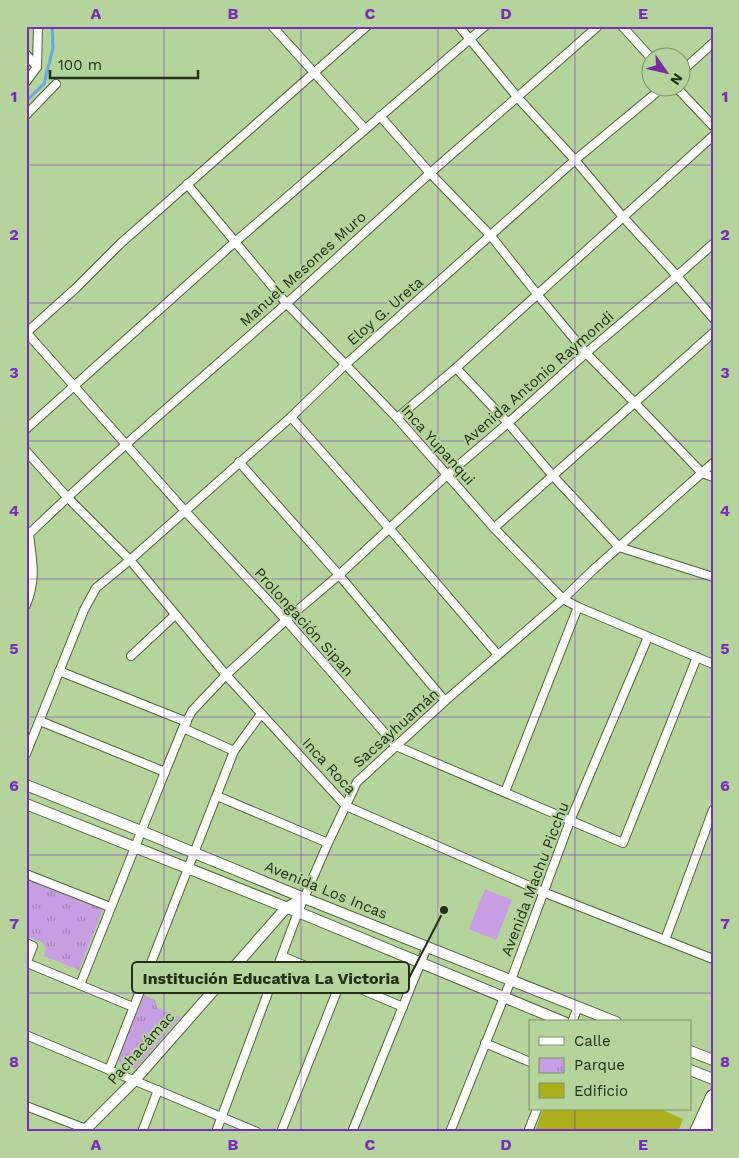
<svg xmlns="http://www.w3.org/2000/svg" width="739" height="1158" font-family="'Work Sans',sans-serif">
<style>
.grass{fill:#c89ee2}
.park{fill:url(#park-tufts)}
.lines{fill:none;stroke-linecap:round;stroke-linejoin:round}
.stream{stroke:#66a6ed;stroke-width:3}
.building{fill:#abb01c}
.minor-casing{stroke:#4c6734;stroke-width:10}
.tertiary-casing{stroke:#4c6734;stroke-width:12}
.trunk-casing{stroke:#4c6734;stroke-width:16}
.minor{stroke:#fff;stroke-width:8}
.tertiary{stroke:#fff;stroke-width:10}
.trunk{stroke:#fff;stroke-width:14}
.grid{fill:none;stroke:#7b2cbf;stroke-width:1;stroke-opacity:0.55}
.labels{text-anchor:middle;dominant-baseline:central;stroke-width:4;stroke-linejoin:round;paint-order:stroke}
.street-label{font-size:15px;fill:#232f19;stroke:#b4d49c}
.leader{fill:none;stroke:#232f19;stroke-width:2}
.callout-dot{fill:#232f19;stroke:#b4d49c;stroke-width:2}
.callout{fill:#b4d49c;stroke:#232f19;stroke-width:2}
.callout-label{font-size:16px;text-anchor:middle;font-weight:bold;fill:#232f19}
.neatline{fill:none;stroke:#7b2cbf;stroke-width:2}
.grid-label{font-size:16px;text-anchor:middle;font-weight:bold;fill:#7b2cbf}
</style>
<defs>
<pattern id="park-tufts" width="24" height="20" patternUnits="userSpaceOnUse" patternTransform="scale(1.25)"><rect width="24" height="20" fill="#c89ee2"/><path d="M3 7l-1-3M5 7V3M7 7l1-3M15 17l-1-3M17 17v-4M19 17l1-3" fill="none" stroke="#a281b6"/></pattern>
</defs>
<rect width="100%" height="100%" fill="#b4d49c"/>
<!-- grass -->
<polygon class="grass" points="485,889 512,900 496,940 469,929"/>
<!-- park -->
<g class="park">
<polygon points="26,878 103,909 79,970 44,956 46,948 43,943 26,936"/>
<path d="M144,995L155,1000L157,1008L180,1017L135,1069C129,1067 120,1066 118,1059Z"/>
</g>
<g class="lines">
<!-- stream -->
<polyline class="stream" points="26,101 44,84 53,48 52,26"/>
</g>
<!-- building -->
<polygon class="building" points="543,1109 660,1109 683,1119 678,1132 535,1132"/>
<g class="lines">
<!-- minor casing -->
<g class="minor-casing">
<g id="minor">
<polyline points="272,26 365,129"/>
<polyline points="459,26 518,98 575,160 623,217 677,276 713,318"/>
<polyline points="622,26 652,59"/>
<polyline points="26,54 37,67"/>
<polyline points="682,71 713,43"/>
<polyline points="26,82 37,67 38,26"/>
<polyline points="677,88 713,126"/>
<polyline points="26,115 56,84"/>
<polyline points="380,116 430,173 491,236 537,294 586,353 634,402 702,473 713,477"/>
<polyline points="187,184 286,303 397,418 494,528 563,599 578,607 713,664"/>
<polyline points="26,332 185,511 286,620 396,746 623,843 697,657"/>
<polyline points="26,333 76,288 120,244 367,26"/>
<polyline points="456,368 508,423 553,476 619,547 713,577"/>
<polyline points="291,417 389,528 498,655"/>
<polyline points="397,418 456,368 713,136"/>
<polyline points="26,429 235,242 485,26"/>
<polyline points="26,451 67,497 130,560 226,675 346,806 543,892 713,959"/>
<polyline points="239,462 339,575 445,701"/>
<polyline points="494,528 713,333"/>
<path d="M26,605C37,578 32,561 29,534C112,454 200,380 286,304C334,261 380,218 428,175C485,125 542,76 598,26"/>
<polyline points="131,656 175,615"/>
<polyline points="59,671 187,722"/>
<polyline points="40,721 165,772"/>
<polyline points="183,728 234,751"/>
<polyline points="26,754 84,610 96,588 130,560 291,417 345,365 575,160 662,88"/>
<polyline points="505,792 578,607"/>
<polyline points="217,796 328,843"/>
<polyline points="26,874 110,907"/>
<polyline points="665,940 713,810"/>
<polyline points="26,943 33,946 26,964"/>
<polyline points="282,956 403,1007"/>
<polyline points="27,963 133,1007"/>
<polyline points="80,985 165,772 183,728 192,711 226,675 286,620 339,575 447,475 508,423 586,353 677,276 713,244"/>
<polyline points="572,1022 578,1007"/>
<polyline points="26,1035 257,1132"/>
<polyline points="485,1043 530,1062"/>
<polyline points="109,1070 234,751 261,714"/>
<polyline points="26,1106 86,1129"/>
<polyline points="142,1132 158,1090"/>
<polyline points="216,1132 298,912 328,843 357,782 445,701 563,599 593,570 713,463"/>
<polyline points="281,1132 341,981"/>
<polyline points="352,1132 427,947"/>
<polyline points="450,1132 511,980 570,821 648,637"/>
<polyline points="528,1132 537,1109"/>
</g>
</g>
<!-- tertiary casing -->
<g class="tertiary-casing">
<g id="tertiary">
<polyline points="26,785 141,831 304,898 616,1022"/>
<polyline points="26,804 298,912 564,1022"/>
<polyline points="690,1051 713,1060"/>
<polyline points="690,1070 713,1079"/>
<polyline points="83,1132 134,1081 286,908 304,898"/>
</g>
</g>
<!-- trunk casing -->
<g class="trunk-casing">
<g id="trunk">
<polyline points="697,1132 713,1097"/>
<polyline points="710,1132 713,1125"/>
</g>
</g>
<!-- minor -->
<use href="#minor" class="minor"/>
<!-- tertiary -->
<use href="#tertiary" class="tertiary"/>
<!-- trunk -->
<use href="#trunk" class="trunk"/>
</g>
<!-- grid -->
<path class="grid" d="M164,26V1132M301,26V1132M438,26V1132M575,26V1022M26,165H713M26,303H713M26,441H713M26,579H713M26,717H713M26,855H713M26,993H713M575,1109V1132"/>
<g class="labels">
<!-- street labels -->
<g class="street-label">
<text transform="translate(303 269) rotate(-42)">Manuel Mesones Muro</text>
<text transform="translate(385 311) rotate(-41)">Eloy G. Ureta</text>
<text transform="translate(538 378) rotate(-41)">Avenida Antonio Raymondi</text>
<text transform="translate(438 445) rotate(48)">Inca Yupanqui</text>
<text transform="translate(304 622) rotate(48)">Prolongación Sipan</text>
<text transform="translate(396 728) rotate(-42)">Sacsayhuamán</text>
<text transform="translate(329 766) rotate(47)">Inca Roca</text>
<text transform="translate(535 879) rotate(-69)">Avenida Machu Picchu</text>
<text transform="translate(326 890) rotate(22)">Avenida Los Incas</text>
<text transform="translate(141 1048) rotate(-48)">Pachacámac</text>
</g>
</g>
<!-- callouts -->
<path class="leader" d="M444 910L409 978"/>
<circle class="callout-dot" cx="444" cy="910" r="5"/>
<rect class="callout" x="132" y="962" width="277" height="31" rx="5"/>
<g class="callout-label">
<text x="271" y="984">Institución Educativa La Victoria</text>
</g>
<!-- border -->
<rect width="739" height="1158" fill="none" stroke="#b4d49c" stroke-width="55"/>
<!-- legend -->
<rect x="529" y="1020" width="162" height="90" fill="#b4d49c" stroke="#7a9268"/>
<rect x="539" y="1037" width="25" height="8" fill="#ffffff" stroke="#7a9268"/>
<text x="574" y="1046" font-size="15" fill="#232f19">Calle</text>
<rect x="539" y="1058" width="25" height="15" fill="url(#park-tufts)" stroke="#7a9268"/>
<text x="574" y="1070" font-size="15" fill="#232f19">Parque</text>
<rect x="539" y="1083" width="25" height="15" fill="#abb01c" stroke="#7a9268"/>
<text x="574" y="1096" font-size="15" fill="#232f19">Edificio</text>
<!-- north arrow -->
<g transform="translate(666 72) rotate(124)"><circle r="24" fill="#b4d49c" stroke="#7a9268"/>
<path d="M0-4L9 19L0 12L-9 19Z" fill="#792d9f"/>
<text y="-8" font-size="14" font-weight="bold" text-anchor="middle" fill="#232f19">N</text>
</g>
<!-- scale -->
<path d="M50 70v8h148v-8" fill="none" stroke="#232f19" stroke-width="2.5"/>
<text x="58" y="70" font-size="15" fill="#232f19" stroke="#b4d49c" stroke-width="4" paint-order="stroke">100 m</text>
<rect x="28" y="28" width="684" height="1102" class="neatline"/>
<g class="grid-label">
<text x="96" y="19">A</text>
<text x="233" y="19">B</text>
<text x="370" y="19">C</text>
<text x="506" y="19">D</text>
<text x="643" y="19">E</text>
<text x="14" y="102">1</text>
<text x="725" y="102">1</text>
<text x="14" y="240">2</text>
<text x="725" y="240">2</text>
<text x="14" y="378">3</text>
<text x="725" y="378">3</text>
<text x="14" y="516">4</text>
<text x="725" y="516">4</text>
<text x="14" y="654">5</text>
<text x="725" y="654">5</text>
<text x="14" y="791">6</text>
<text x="725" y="791">6</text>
<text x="14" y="929">7</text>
<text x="725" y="929">7</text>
<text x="14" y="1067">8</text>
<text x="725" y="1067">8</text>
<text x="96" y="1150">A</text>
<text x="233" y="1150">B</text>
<text x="370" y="1150">C</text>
<text x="506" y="1150">D</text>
<text x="643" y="1150">E</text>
</g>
</svg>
